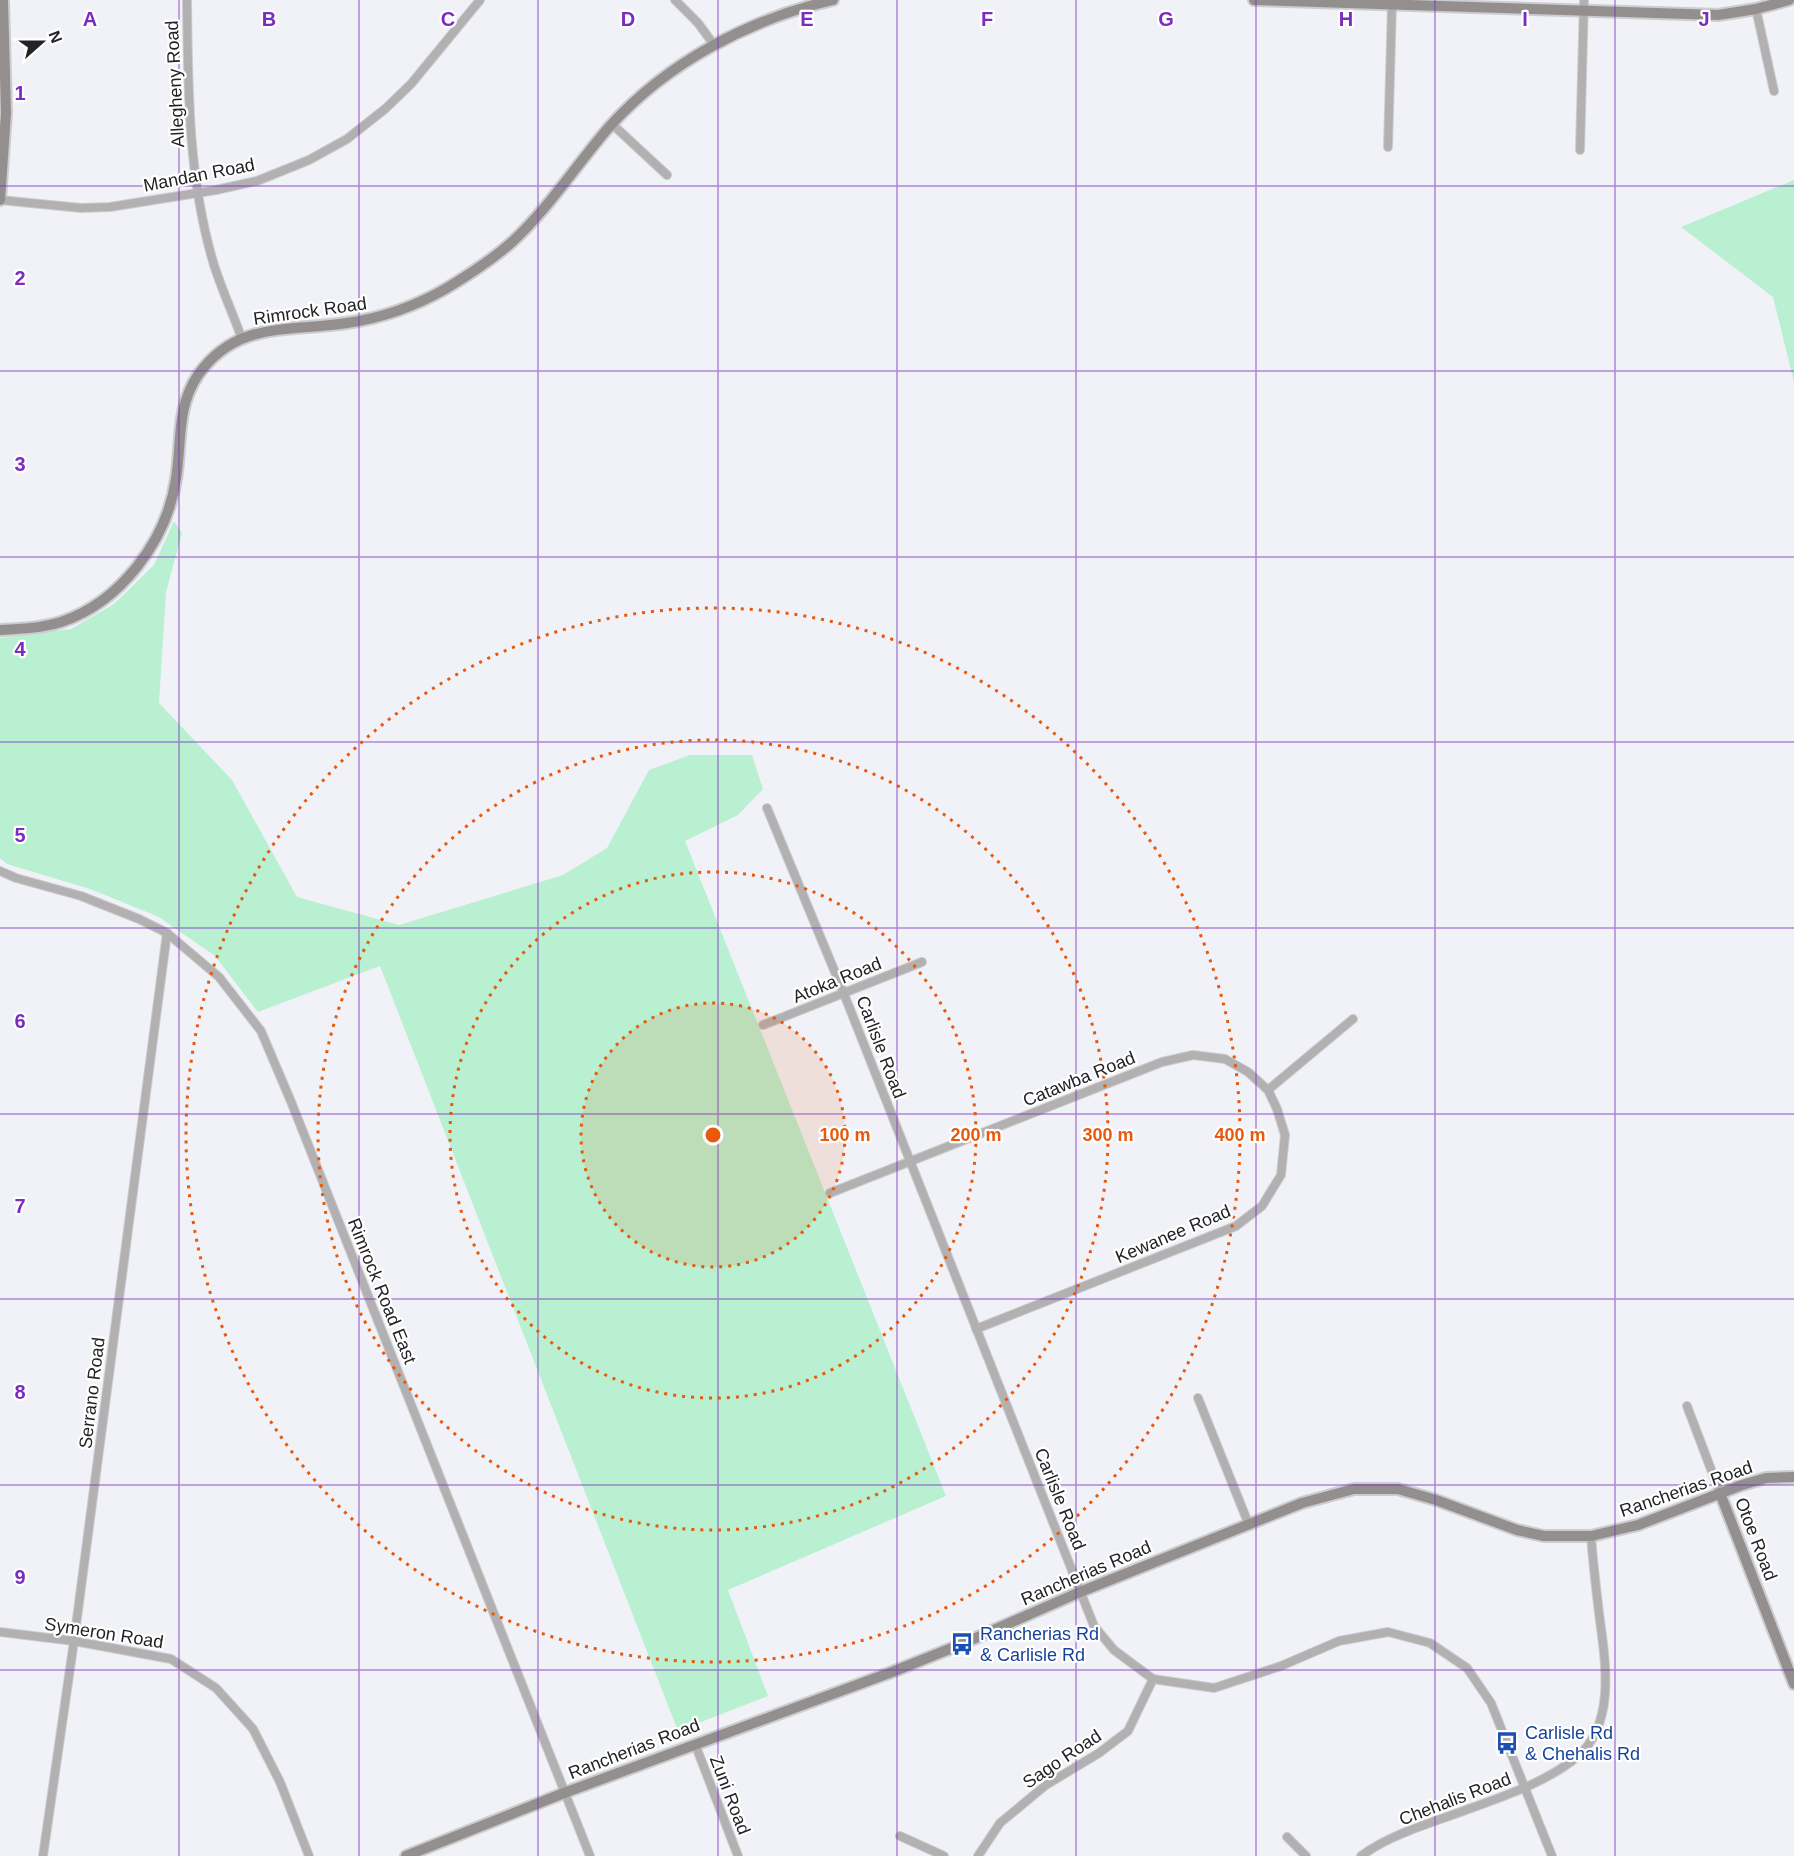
<svg xmlns="http://www.w3.org/2000/svg" width="1794" height="1856" font-family="Helvetica,sans-serif">
<style>
.green{fill:#b8f0d1}
.lines{fill:none;stroke-linecap:round;stroke-linejoin:round}
.street-casing{stroke:#cccdd1;stroke-width:10}
.secondary-casing{stroke:#cccdd1;stroke-width:14}
.street{stroke:#b2b0b0;stroke-width:8}
.secondary{stroke:#938f8f;stroke-width:10}
.grid{fill:none;stroke:#7b2cbf;stroke-width:1.5;stroke-opacity:0.55}
.ring{fill:none;stroke:#e8590c;stroke-width:3;stroke-dasharray:3 6}
.labels{text-anchor:middle;dominant-baseline:central;stroke-width:4.5;stroke-linejoin:round;paint-order:stroke}
.street-label{font-size:18px;fill:#222324;stroke:#fff}
.transit-label{font-size:18px;fill:#164399;stroke:#fff;text-anchor:start}
.grid-label{font-size:20px;text-anchor:middle;font-weight:bold;fill:#7b2cbf;stroke:#fff;stroke-width:4.5;stroke-linejoin:round;paint-order:stroke}
.centre{fill:#e8590c;stroke:#fff;stroke-width:3}
.ring-label{font-size:18px;text-anchor:middle;font-weight:bold;fill:#e8590c;stroke:#fff;stroke-width:4.5;stroke-linejoin:round;paint-order:stroke}
</style>
<rect width="100%" height="100%" fill="#f1f2f7"/>
<!-- green -->
<g class="green">
<polygon points="1794,180 1794,382 1773,297 1681,227"/>
<polygon points="174,521 182,533 166,592 159,703 232,780 297,897 399,925 563,875 607,848 649,770 690,755 752,755 763,789 738,815 685,841 946,1496 728,1590 768,1696 678,1731 380,966 258,1012 215,956 159,917 90,889 7,864 0,858 0,638 71,629 114,604 154,565"/>
</g>
<g class="lines">
<!-- street casing -->
<g class="street-casing">
<g id="street">
<path d="M187,0C188,89 188,179 214,265C222,290 233,314 242,339"/>
<polyline points="675,0 698,23 714,45"/>
<polyline points="1756,9 1774,91"/>
<polyline points="612,124 667,175"/>
<polyline points="1388,147 1392,4"/>
<polyline points="1580,150 1584,0"/>
<polyline points="0,200 81,208 110,207 216,190 257,181 309,160 347,139 385,109 411,84 480,0"/>
<polyline points="767,808 844,994 1094,1626 1114,1650 1153,1679 1214,1688 1281,1666 1339,1641 1388,1632 1430,1643 1467,1668 1491,1703 1552,1856"/>
<polyline points="0,871 16,878 81,896 139,919 167,933 219,977 261,1031 292,1104 590,1856"/>
<polyline points="763,1025 922,962"/>
<polyline points="1268,1090 1353,1019"/>
<polyline points="830,1193 1162,1062 1193,1055 1225,1059 1248,1072 1268,1090 1277,1109 1285,1135 1281,1175 1262,1206 1236,1226 976,1329"/>
<polyline points="1198,1398 1249,1525"/>
<polyline points="1687,1406 1720,1493"/>
<polyline points="0,1632 74,1641 171,1659 216,1688 253,1729 280,1782 309,1856"/>
<polyline points="695,1744 738,1856"/>
<polyline points="900,1836 944,1856"/>
<polyline points="1287,1837 1306,1856"/>
<polyline points="43,1856 74,1641 167,933"/>
<polyline points="978,1856 1000,1823 1046,1785 1099,1753 1128,1731 1153,1679"/>
<path d="M1361,1856C1391,1834 1431,1823 1466,1810C1504,1796 1545,1783 1577,1757C1617,1723 1605,1659 1599,1613C1596,1588 1593,1562 1591,1536"/>
</g>
</g>
<!-- secondary casing -->
<g class="secondary-casing">
<g id="secondary">
<polyline points="1254,0 1718,15 1756,9 1789,0"/>
<polyline points="0,200 6,113 3,0"/>
<path d="M0,630C21,629 42,628 61,622C121,602 167,540 176,479C182,442 176,408 198,375C237,320 290,332 347,323C382,318 416,306 447,288C470,274 492,260 512,242C549,208 577,164 610,126C668,62 750,19 833,0"/>
<polyline points="1720,1493 1794,1684"/>
<polyline points="406,1856 564,1793 892,1672 962,1644 1080,1592 1302,1503 1354,1489 1398,1489 1436,1500 1517,1530 1544,1536 1591,1536 1638,1525 1742,1485 1766,1478 1794,1477"/>
</g>
</g>
<!-- street -->
<use href="#street" class="street"/>
<!-- secondary -->
<use href="#secondary" class="secondary"/>
</g>
<!-- grid -->
<path class="grid" d="M179,0V1856M359,0V1856M538,0V1856M718,0V1856M897,0V1856M1076,0V1856M1256,0V1856M1435,0V1856M1615,0V1856M0,186H1794M0,371H1794M0,557H1794M0,742H1794M0,928H1794M0,1114H1794M0,1299H1794M0,1485H1794M0,1670H1794"/>
<!-- distance rings -->
<circle cx="713" cy="1135" r="132" fill="#e8590c" fill-opacity=".12"/>
<g class="ring">
<circle cx="713" cy="1135" r="132"/>
<circle cx="713" cy="1135" r="263"/>
<circle cx="713" cy="1135" r="395"/>
<circle cx="713" cy="1135" r="527"/>
</g>
<!-- icons -->
<defs>
<g id="bus-bare" transform="scale(1.8)"><path d="M-5-6H5V4H4V6H2V4H-2V6H-4V4H-5ZM-3.5-4V0h7V-4ZM-3.5 1.2v1.5H-2V1.2ZM2 1.2v1.5H3.5V1.2Z" fill="#1a4fb4" stroke="#fff" stroke-width="2.5" paint-order="stroke"/></g>
</defs>
<g fill-rule="evenodd">
<use href="#bus-bare" x="962" y="1644"/>
<use href="#bus-bare" x="1507" y="1743"/>
</g>
<g class="labels">
<!-- street labels -->
<g class="street-label">
<text transform="translate(175 84) rotate(-93)">Allegheny Road</text>
<text transform="translate(199 175) rotate(-11)">Mandan Road</text>
<text transform="translate(310 311) rotate(-8)">Rimrock Road</text>
<text transform="translate(837 980) rotate(-22)">Atoka Road</text>
<text transform="translate(881 1047) rotate(69)">Carlisle Road</text>
<text transform="translate(1079 1079) rotate(-22)">Catawba Road</text>
<text transform="translate(1173 1234) rotate(-23)">Kewanee Road</text>
<text transform="translate(382 1291) rotate(68)">Rimrock Road East</text>
<text transform="translate(92 1393) rotate(-83)">Serrano Road</text>
<text transform="translate(1686 1489) rotate(-19)">Rancherias Road</text>
<text transform="translate(1060 1499) rotate(68)">Carlisle Road</text>
<text transform="translate(1756 1539) rotate(69)">Otoe Road</text>
<text transform="translate(1086 1573) rotate(-23)">Rancherias Road</text>
<text transform="translate(104 1633) rotate(9)">Symeron Road</text>
<text transform="translate(634 1749) rotate(-21)">Rancherias Road</text>
<text transform="translate(1062 1759) rotate(-34)">Sago Road</text>
<text transform="translate(730 1795) rotate(69)">Zuni Road</text>
<text transform="translate(1455 1799) rotate(-21)">Chehalis Road</text>
</g>
<!-- transit labels -->
<g class="transit-label">
<text x="980" y="1634">Rancherias Rd<tspan x="980" dy="21">&amp; Carlisle Rd</tspan></text>
<text x="1525" y="1733">Carlisle Rd<tspan x="1525" dy="21">&amp; Chehalis Rd</tspan></text>
</g>
</g>
<g class="grid-label">
<text x="90" y="26">A</text>
<text x="269" y="26">B</text>
<text x="448" y="26">C</text>
<text x="628" y="26">D</text>
<text x="807" y="26">E</text>
<text x="987" y="26">F</text>
<text x="1166" y="26">G</text>
<text x="1346" y="26">H</text>
<text x="1525" y="26">I</text>
<text x="1704" y="26">J</text>
<text x="20" y="100">1</text>
<text x="20" y="285">2</text>
<text x="20" y="471">3</text>
<text x="20" y="656">4</text>
<text x="20" y="842">5</text>
<text x="20" y="1028">6</text>
<text x="20" y="1213">7</text>
<text x="20" y="1399">8</text>
<text x="20" y="1584">9</text>
</g>
<circle cx="713" cy="1135" r="9" class="centre"/>
<g class="ring-label">
<text x="845" y="1141">100 m</text>
<text x="976" y="1141">200 m</text>
<text x="1108" y="1141">300 m</text>
<text x="1240" y="1141">400 m</text>
</g>
<!-- north arrow -->
<g transform="translate(42 42) rotate(69)" stroke="#ffffff" stroke-width="4.5" paint-order="stroke">
<path d="M0-4.5L10 22L0 15L-10 22Z" fill="#222324"/>
<text y="-9" font-size="16" font-weight="bold" text-anchor="middle" fill="#222324">N</text>
</g>
</svg>
